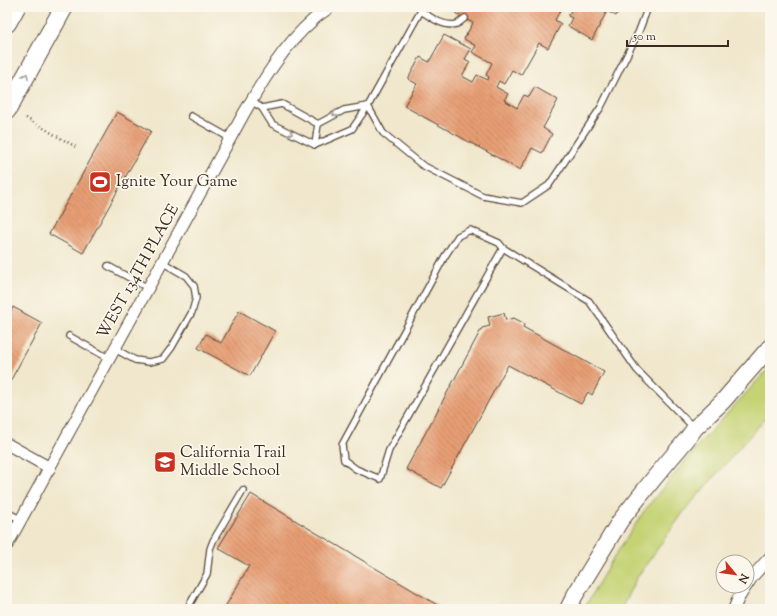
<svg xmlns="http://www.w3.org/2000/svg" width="777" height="616" font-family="'Sorts Mill Goudy',serif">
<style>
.green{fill:#c5d375;stroke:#807e4a}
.building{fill:url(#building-back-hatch)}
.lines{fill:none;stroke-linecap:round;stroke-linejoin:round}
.lane-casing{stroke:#564638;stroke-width:8}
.street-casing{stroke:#564638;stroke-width:13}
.secondary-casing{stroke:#564638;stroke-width:18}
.primary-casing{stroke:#564638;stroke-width:20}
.path{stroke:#564638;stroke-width:2.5;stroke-dasharray:1 3;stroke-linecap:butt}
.lane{stroke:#fff;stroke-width:5.5}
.street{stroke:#fff;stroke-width:11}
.secondary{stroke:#fff;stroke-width:16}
.primary{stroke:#fff;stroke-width:18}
.oneway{stroke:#a79f9a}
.labels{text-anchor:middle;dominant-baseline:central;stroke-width:3.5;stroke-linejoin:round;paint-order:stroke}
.poi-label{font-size:16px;fill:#3b2a1e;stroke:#fbf7ec;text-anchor:start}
.street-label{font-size:16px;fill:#3b2a1e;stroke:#fbf7ec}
</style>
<defs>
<pattern id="building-back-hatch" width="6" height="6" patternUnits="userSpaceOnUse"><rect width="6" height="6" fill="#e79e73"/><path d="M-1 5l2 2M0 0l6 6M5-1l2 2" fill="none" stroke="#bc815e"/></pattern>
</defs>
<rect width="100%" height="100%" fill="#fbf7ec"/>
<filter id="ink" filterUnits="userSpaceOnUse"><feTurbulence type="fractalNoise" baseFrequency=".025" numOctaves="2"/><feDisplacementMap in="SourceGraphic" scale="8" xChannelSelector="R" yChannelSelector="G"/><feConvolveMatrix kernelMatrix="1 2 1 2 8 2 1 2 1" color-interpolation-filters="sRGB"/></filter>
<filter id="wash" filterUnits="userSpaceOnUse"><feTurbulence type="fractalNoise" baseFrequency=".012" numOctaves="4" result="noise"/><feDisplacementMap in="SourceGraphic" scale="16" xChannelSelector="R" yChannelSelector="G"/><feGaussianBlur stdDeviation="0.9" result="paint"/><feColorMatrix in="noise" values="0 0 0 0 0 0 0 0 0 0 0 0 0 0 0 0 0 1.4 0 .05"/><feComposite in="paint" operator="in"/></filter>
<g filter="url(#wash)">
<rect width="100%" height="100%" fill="#f0e7cc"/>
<!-- green -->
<polygon class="green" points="770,367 770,413 685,510 636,579 621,609 584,609 607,568 644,511 699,444"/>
<g id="blocks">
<!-- building -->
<g class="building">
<polygon points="458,7 474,7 482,11 484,9 486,10 488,7 562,7 555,20 561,24 548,48 539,43 521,75 512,70 504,84 499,81 496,87 508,94 504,100 517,108 524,95 529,97 535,87 558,100 543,128 552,134 542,153 532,148 520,170 404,106 417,84 408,79 420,57 429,62 444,35 471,49 465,59 470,62 462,76 473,82 477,75 488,80 489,77 486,75 492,63 472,52 476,46 464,39 473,23 455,13"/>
<polygon points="573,7 621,7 616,16 607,11 592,40 568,26 572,18 568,16"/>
<polygon points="117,112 151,131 83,253 49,234"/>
<polygon points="13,307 42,323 7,387 7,319"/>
<polygon points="239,311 275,331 250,376 198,348 206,334 221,343"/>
<polygon points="504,313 506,320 514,318 525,324 523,327 604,372 592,395 588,392 581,404 508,365 441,488 406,469 482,328 490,326 488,317"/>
<polygon points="251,494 439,606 437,609 224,609 249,566 218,548"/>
</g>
</g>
</g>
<g filter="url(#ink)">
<use href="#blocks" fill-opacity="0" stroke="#564638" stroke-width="1"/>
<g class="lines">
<!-- lane casing -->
<g class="lane-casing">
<g id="lane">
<polyline points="423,7 368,106 383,133 422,165 483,196 522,203 549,185 601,107 639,31 648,7"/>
<path d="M421,11C430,17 445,28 457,24C459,23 462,20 465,18"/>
<polyline points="251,101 262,108 272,124 315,145 352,129 368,106 344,110 318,124 282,104 262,108"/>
<polyline points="191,116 230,138"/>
<polyline points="315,145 318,124"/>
<polyline points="503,248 499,243 470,230 458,236 445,256 342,445 344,460 356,469 380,479 389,450 503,248 589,301 637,370 694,428"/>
<polyline points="108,266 148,288"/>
<polyline points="69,336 110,359"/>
<polyline points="115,349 135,360 149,362 163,359 172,347 192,312 196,298 194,286 186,276 162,262"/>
<polyline points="7,512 21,520"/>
<polyline points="187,609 207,574 210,549 213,541 243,490"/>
</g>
</g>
<!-- street casing -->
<g class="street-casing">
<g id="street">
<polyline points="7,444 50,468"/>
<path d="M7,545L243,115C262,82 284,45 313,20C318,15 325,11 330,7"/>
<polyline points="747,585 752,577 770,557"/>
<polyline points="734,609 738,599 746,586"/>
</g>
</g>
<!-- secondary casing -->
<g class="secondary-casing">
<polyline id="secondary" points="568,609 575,595 620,521 655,477 687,439 695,428 723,401 770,347"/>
</g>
<!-- primary casing -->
<g class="primary-casing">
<g id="primary">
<polyline points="7,23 16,7"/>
<polyline points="7,110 64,7"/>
</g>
</g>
<!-- path -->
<g class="path">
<polyline points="26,118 76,147"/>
<polyline points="535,609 535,608"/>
</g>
<!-- lane -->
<use href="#lane" class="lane"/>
<!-- street -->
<use href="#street" class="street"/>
<!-- secondary -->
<use href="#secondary" class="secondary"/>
<!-- primary -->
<use href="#primary" class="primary"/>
</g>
<!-- one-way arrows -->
<defs><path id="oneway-chevron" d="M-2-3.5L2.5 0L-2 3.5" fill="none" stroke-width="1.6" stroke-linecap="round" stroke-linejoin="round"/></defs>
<g class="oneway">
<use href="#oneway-chevron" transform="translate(26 76) rotate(-61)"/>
<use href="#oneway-chevron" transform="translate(335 114) rotate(152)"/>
<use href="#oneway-chevron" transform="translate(290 133) rotate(26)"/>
</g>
</g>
<!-- icons -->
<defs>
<g id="stadium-square" transform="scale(1.15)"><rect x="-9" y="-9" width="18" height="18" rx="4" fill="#c8321e" stroke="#fbf7ec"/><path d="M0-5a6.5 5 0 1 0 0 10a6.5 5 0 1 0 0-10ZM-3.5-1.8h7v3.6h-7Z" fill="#fff"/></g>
<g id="school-square" transform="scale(1.15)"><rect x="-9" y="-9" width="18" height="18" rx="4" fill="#c8321e" stroke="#fbf7ec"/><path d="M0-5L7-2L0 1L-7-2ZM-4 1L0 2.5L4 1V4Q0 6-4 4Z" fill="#fff"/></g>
</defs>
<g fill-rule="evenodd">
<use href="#stadium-square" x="100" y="182"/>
<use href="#school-square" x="165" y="462"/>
</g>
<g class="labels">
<!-- poi labels -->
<g class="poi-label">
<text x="116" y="182">Ignite Your Game</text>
<text x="180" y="453">California Trail<tspan x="180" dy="18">Middle School</tspan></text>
</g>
<!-- street labels -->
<g class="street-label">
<text transform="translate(139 272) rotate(-61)">WEST 134TH PLACE</text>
</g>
</g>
<!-- margin -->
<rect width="777" height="616" fill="none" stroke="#fbf7ec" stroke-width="24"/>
<!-- north arrow -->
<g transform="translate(735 574) rotate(119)"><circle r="19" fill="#fbf7ec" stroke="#aea59a"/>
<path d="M0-3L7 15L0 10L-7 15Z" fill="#c8321e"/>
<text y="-6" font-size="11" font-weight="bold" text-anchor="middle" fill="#3b2a1e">N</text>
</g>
<!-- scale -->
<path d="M627 40v6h101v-6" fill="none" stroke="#3b2a1e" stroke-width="2"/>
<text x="633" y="40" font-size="12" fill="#3b2a1e" stroke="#fbf7ec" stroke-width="3" paint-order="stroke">50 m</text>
</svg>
